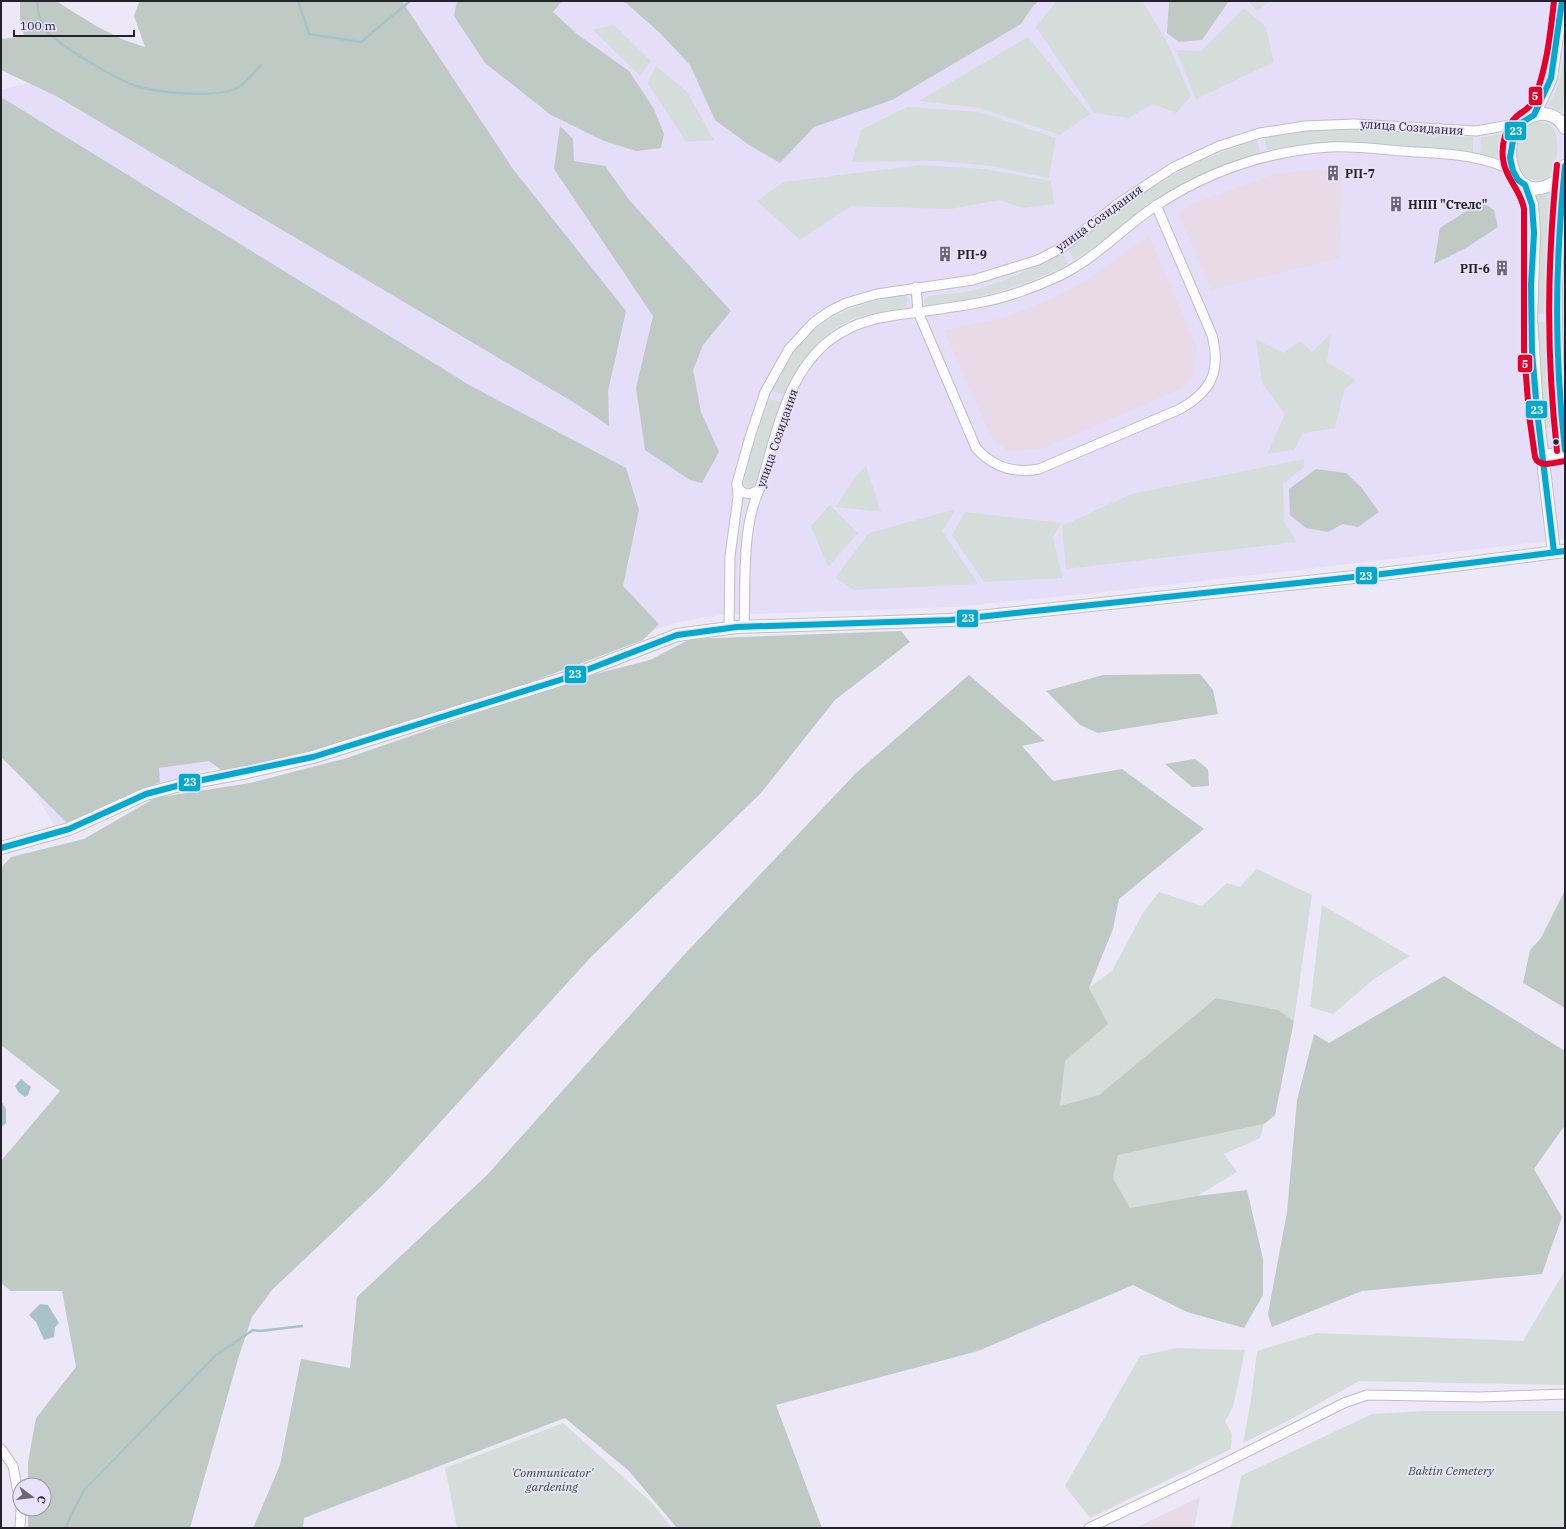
<svg xmlns="http://www.w3.org/2000/svg" width="1566" height="1529" font-family="'IBM Plex Serif',serif">
<style>
.built{fill:#e5def8}
.industrial{fill:#e9dae7}
.green{fill:#d4ddd9}
.forest{fill:#bfcac4}
.water{fill:#a7c3c9}
.lines{fill:none;stroke-linecap:round;stroke-linejoin:round}
.stream{stroke:#a7c3c9;stroke-width:2.5}
.minor-casing{stroke:#c0bdc9;stroke-width:11}
.tertiary-casing{stroke:#c0bdc9;stroke-width:14}
.minor{stroke:#fcfcfe;stroke-width:9}
.tertiary{stroke:#fcfcfe;stroke-width:12}
.bus-1-casing{stroke:#e9e2fd;stroke-width:9}
.bus-2-casing{stroke:#e9e2fd;stroke-width:9}
.bus-1{stroke:#00a9ce;stroke-width:6}
.bus-2{stroke:#e4002b;stroke-width:6}
.bus-dot{fill:#23212a;stroke:#e9e2fd;stroke-width:1.5}
.labels{text-anchor:middle;dominant-baseline:central;stroke-width:3.5;stroke-linejoin:round;paint-order:stroke}
.street-label{font-size:12px;fill:#23212a;stroke:#e9e2fd}
.poi-label{font-size:12px;font-weight:bold;fill:#23212a;stroke:#e9e2fd;text-anchor:start}
.park-label{font-size:12px;font-style:italic;fill:#2a502c;stroke:#e9e2fd}
.line-badge{stroke:#e9e2fd;stroke-width:1.5}
.badge-label{font-size:11px;text-anchor:middle;font-weight:bold;fill:#fff}
</style>
<rect width="100%" height="100%" fill="#ece8f7"/>
<!-- built -->
<polygon class="built" points="369,1 1565,1 1565,539 1132,589 955,607 722,615 701,618 676,623 155,786 55,826 1,739 1,90"/>
<!-- industrial -->
<g class="industrial">
<polygon points="1342,167 1340,258 1211,290 1179,214 1192,204 1275,174"/>
<polygon points="1149,235 1197,348 1194,375 1183,388 1044,448 1008,451 992,439 944,330 1003,318 1051,299 1090,278"/>
<polygon points="1200,1498 1194,1528 1135,1528 1196,1499"/>
</g>
<!-- green -->
<g class="green">
<polygon points="1057,1 1142,1 1166,40 1191,96 1176,113 1153,104 1128,118 1094,113 1036,27"/>
<polygon points="1248,1 1271,1 1257,11"/>
<polygon points="1244,8 1266,27 1274,62 1196,99 1176,50 1201,51"/>
<polygon points="614,25 651,61 640,76 593,30"/>
<polygon points="1028,37 1090,114 1060,135 980,108 919,101"/>
<path d="M1565,39V87L1562,112L1548,105C1562,86 1563,62 1565,39Z"/>
<polygon points="656,66 687,92 714,140 686,142 648,83"/>
<polygon points="907,107 980,112 1056,138 1049,178 991,166 937,161 852,162 861,130"/>
<path d="M1534,122C1557,121 1558,135 1557,153C1556,159 1556,166 1553,171C1548,181 1532,183 1524,175C1510,161 1516,129 1534,122Z"/>
<polygon points="1361,129 1473,137 1473,152 1359,143 1308,144 1267,150 1265,138 1306,131"/>
<polygon points="1507,132 1503,146 1503,159 1480,153 1481,137 1493,136"/>
<path d="M1257,140L1260,153L1227,163L1185,182L1154,201L1106,238L1074,260L1068,249C1095,230 1121,208 1149,189C1183,167 1219,152 1257,140Z"/>
<polygon points="921,165 985,169 1051,181 1054,204 1022,208 1000,200 950,209 851,206 800,240 757,201 783,182"/>
<polygon points="1558,187 1552,239 1549,314 1536,314 1540,221 1534,193"/>
<path d="M1062,253L1068,264C1022,288 980,298 929,305L922,303L928,296C944,294 962,294 977,289C1006,281 1035,267 1062,253Z"/>
<path d="M902,295L907,297L908,302L906,306C890,313 872,312 855,318C821,332 798,363 784,395L772,391C803,326 833,309 902,295Z"/>
<polygon points="1537,322 1550,322 1556,423 1553,427 1547,428 1544,426"/>
<polygon points="1331,334 1327,362 1356,380 1344,390 1335,428 1303,433 1294,450 1267,454 1285,414 1262,383 1256,339 1284,353 1300,341 1312,352"/>
<polygon points="769,399 781,402 756,483 754,486 748,488 744,484 744,481 755,439"/>
<polygon points="1304,459 1304,467 1283,484 1284,522 1297,542 1066,569 1062,526 1131,494"/>
<polygon points="866,466 881,512 836,507 855,477"/>
<polygon points="830,505 858,533 828,567 811,526"/>
<polygon points="956,509 942,531 978,584 854,590 835,578 869,533"/>
<polygon points="965,512 1061,523 1053,538 1063,578 984,582 952,535"/>
<polygon points="1257,869 1312,895 1294,1021 1278,1010 1216,998 1099,1095 1060,1106 1065,1061 1107,1024 1089,988 1112,971 1143,913 1159,892 1202,906 1227,883 1240,887"/>
<polygon points="1322,905 1410,956 1374,979 1333,1014 1310,1007"/>
<polygon points="1264,1124 1260,1138 1224,1154 1237,1172 1197,1196 1130,1208 1113,1178 1118,1155"/>
<polygon points="1564,1272 1565,1385 1359,1381 1284,1423 1243,1443 1251,1400 1257,1351 1317,1333 1523,1341"/>
<polygon points="1177,1348 1245,1350 1233,1407 1225,1421 1232,1434 1231,1449 1090,1518 1065,1486 1140,1356"/>
<polygon points="1424,1411 1565,1411 1565,1528 1231,1528 1241,1476 1372,1414"/>
<polygon points="563,1423 651,1502 672,1528 457,1528 445,1468"/>
</g>
<!-- forest -->
<g class="forest">
<polygon points="20,1 56,1 96,26 124,40 145,47 134,16 139,2 142,1 402,1 513,169 626,311 608,391 609,426 578,405 56,96 1,70 1,39 24,36 20,18"/>
<polygon points="457,1 562,1 553,12 577,34 629,71 654,109 664,134 661,148 636,151 604,141 551,115 485,63 454,16"/>
<polygon points="619,1 1039,1 1033,6 1021,24 892,100 814,127 780,163 749,145 715,120 690,65 660,33 626,3"/>
<polygon points="1169,1 1229,1 1202,40 1179,42 1167,33"/>
<polygon points="1,97 471,386 626,468 639,510 623,586 659,624 643,640 539,679 357,739 224,772 209,761 159,768 160,782 68,824 1,757"/>
<polygon points="560,126 573,139 574,161 605,166 630,201 731,311 703,345 693,370 701,412 719,452 702,483 690,480 645,450 636,388 653,316 554,169"/>
<polygon points="1482,201 1494,210 1498,227 1466,248 1434,264 1440,228"/>
<polygon points="1316,469 1346,473 1361,487 1379,512 1358,527 1343,524 1328,532 1306,528 1290,515 1289,489"/>
<polygon points="901,631 910,642 835,700 761,793 591,957 383,1185 272,1290 252,1317 238,1359 190,1528 28,1528 28,1509 44,1509 44,1485 28,1485 28,1462 36,1418 76,1367 62,1291 11,1291 1,1283 1,1161 60,1091 1,1045 1,868 11,857 84,839 155,798 250,783 347,758 572,680 650,660 690,639"/>
<polygon points="1200,674 1213,690 1218,714 1098,733 1080,725 1046,691 1103,675"/>
<polygon points="969,675 1045,741 1022,746 1053,781 1122,769 1204,829 1119,899 1113,929 1089,988 1108,1024 1065,1061 1060,1106 1099,1095 1216,998 1278,1010 1294,1021 1275,1115 1264,1124 1118,1155 1113,1178 1130,1208 1197,1196 1247,1190 1263,1259 1263,1295 1244,1328 1187,1312 1133,1285 978,1351 776,1405 822,1528 677,1528 629,1471 565,1418 304,1518 303,1528 253,1528 280,1465 301,1359 350,1368 357,1297 487,1175 683,956 856,773"/>
<polygon points="1195,759 1208,769 1209,786 1192,787 1165,764"/>
<polygon points="1565,890 1565,1008 1523,983 1530,950 1541,938"/>
<polygon points="1444,976 1565,1051 1565,1125 1534,1169 1562,1217 1542,1274 1362,1291 1272,1327 1268,1314 1287,1212 1297,1100 1314,1034 1329,1043"/>
</g>
<!-- water -->
<g class="water">
<polygon points="21,1079 31,1087 28,1095 25,1097 18,1092 15,1086"/>
<polygon points="1,1101 6,1109 6,1123 3,1126 1,1126"/>
<polygon points="40,1304 48,1305 59,1323 55,1327 54,1337 44,1340 36,1322 29,1315"/>
</g>
<g class="lines">
<!-- stream -->
<g class="stream">
<path d="M37,1C38,12 39,21 46,30C58,45 114,78 134,85C155,93 219,99 239,87C247,82 254,72 261,65"/>
<polyline points="298,1 309,34 361,42 410,1"/>
<polyline points="66,1528 72,1513 85,1489 215,1356 253,1330 260,1331 302,1326"/>
</g>
<!-- minor casing -->
<g class="minor-casing">
<g id="minor">
<path d="M916,287L918,312L976,448C993,467 1013,474 1039,469L1180,409C1212,391 1221,371 1212,335L1156,205"/>
<path d="M737,485C742,496 752,496 760,488"/>
<path d="M744,627C746,583 741,528 760,488C775,438 786,374 830,340C857,319 887,316 919,312C954,307 992,303 1025,290C1042,284 1059,277 1074,268C1104,250 1128,224 1157,205C1209,171 1269,151 1330,147C1354,146 1379,149 1402,151C1439,154 1479,153 1513,171"/>
<polyline points="729,628 730,556 738,497 737,483 750,437 765,392 789,349 813,323 830,311 846,303 877,294 973,280 1038,260 1063,247 1119,203 1174,167 1219,146 1260,133 1305,126 1354,124 1476,131 1521,123"/>
<polyline points="1,1449 13,1466 20,1503"/>
<polyline points="20,1528 21,1509"/>
<polyline points="1089,1528 1213,1469 1344,1403 1367,1395 1480,1397 1565,1394"/>
</g>
</g>
<!-- tertiary casing -->
<g class="tertiary-casing">
<g id="tertiary">
<polyline points="1534,115 1551,78 1562,1"/>
<path d="M1565,166C1560,216 1555,267 1556,319C1556,362 1560,406 1565,450"/>
<path d="M1564,169C1561,178 1556,182 1547,186C1505,204 1494,119 1540,114C1551,113 1560,119 1565,128"/>
<polyline points="1525,185 1532,205 1534,233 1531,318 1537,411 1554,552"/>
<polyline points="1543,456 1565,453"/>
<polyline points="1,848 69,829 146,794 188,783 247,772 313,757 563,679 677,635 737,627 950,620 1382,574 1565,551"/>
</g>
</g>
<!-- minor -->
<use href="#minor" class="minor"/>
<!-- tertiary -->
<use href="#tertiary" class="tertiary"/>
<!-- bus-1 casing -->
<g class="bus-1-casing">
<g id="bus-1">
<path d="M1565,166C1555,265 1554,351 1565,450"/>
<polyline points="1554,552 1537,411 1532,352 1531,285 1534,233 1532,205 1525,185 1518,180 1513,171 1510,158 1514,134 1521,123 1534,115 1551,78 1562,1"/>
<polyline points="1,848 69,829 146,794 188,783 313,757 563,679 677,635 737,627 950,620 1382,574 1565,551"/>
</g>
</g>
<!-- bus-2 casing -->
<g class="bus-2-casing">
<g id="bus-2">
<path d="M1554,1C1550,35 1547,67 1534,100C1530,109 1524,110 1517,116C1506,126 1501,144 1503,159C1505,178 1521,190 1524,209V350L1529,415L1535,457C1539,469 1556,462 1565,461"/>
<path d="M1557,165C1547,265 1546,352 1557,451"/>
</g>
</g>
<!-- bus-1 -->
<use href="#bus-1" class="bus-1"/>
<!-- bus-2 -->
<use href="#bus-2" class="bus-2"/>
</g>
<!-- icons -->
<defs>
<g id="building-bare" transform="scale(1.2)"><path d="M-4-6H4V6H1V3H-1V6H-4ZM-2.5-4.3h1.7v1.8h-1.7ZM.8-4.3h1.7v1.8H.8ZM-2.5-1h1.7V.8h-1.7ZM.8-1h1.7V.8H.8Z" fill="#696772" stroke="#e9e2fd" stroke-width="2.5" paint-order="stroke"/></g>
</defs>
<g fill-rule="evenodd">
<use href="#building-bare" x="1333" y="173"/>
<use href="#building-bare" x="1396" y="204"/>
<use href="#building-bare" x="945" y="254"/>
<use href="#building-bare" x="1502" y="268"/>
</g>
<!-- markers -->
<circle class="bus-dot" cx="1556" cy="442" r="3.5"/>
<g class="labels">
<!-- street labels -->
<g class="street-label">
<text transform="translate(1412 127) rotate(4)">улица Созидания</text>
<text transform="translate(1099 218) rotate(-36)">улица Созидания</text>
<text transform="translate(777 438) rotate(-71)">улица Созидания</text>
</g>
<!-- poi labels -->
<g class="poi-label">
<text x="1345" y="173">РП-7</text>
<text x="1408" y="204">НПП "Стелс"</text>
<text x="957" y="254">РП-9</text>
<text x="1490" y="268" text-anchor="end">РП-6</text>
</g>
<!-- park labels -->
<g class="park-label">
<text x="1451" y="1470">Baktin Cemetery</text>
<text x="552" y="1472">'Communicator'<tspan x="552" dy="14">gardening</tspan></text>
</g>
</g>
<g class="line-badge">
<rect x="1528" y="86" width="15" height="20" rx="4" fill="#e4002b"/>
<rect x="1504" y="121" width="23" height="20" rx="4" fill="#00a9ce"/>
<rect x="1517" y="354" width="16" height="19" rx="4" fill="#e4002b"/>
<rect x="1525" y="400" width="23" height="19" rx="4" fill="#00a9ce"/>
<rect x="1355" y="566" width="23" height="19" rx="4" fill="#00a9ce"/>
<rect x="956" y="609" width="23" height="19" rx="4" fill="#00a9ce"/>
<rect x="564" y="665" width="23" height="19" rx="4" fill="#00a9ce"/>
<rect x="178" y="773" width="23" height="19" rx="4" fill="#00a9ce"/>
</g>
<g class="badge-label">
<text x="1535" y="100">5</text>
<text x="1516" y="135">23</text>
<text x="1525" y="368">5</text>
<text x="1537" y="414">23</text>
<text x="1366" y="580">23</text>
<text x="968" y="622">23</text>
<text x="575" y="678">23</text>
<text x="190" y="786">23</text>
</g>
<!-- border -->
<rect width="1566" height="1529" fill="none" stroke="#23212a" stroke-width="4"/>
<!-- north arrow -->
<g transform="translate(32 1497) rotate(105)"><circle r="19" fill="#e9e2fd" stroke="#9a95a9"/>
<path d="M0-3L7 15L0 10L-7 15Z" fill="#696772"/>
<text y="-6" font-size="11" font-weight="bold" text-anchor="middle" fill="#23212a">С</text>
</g>
<!-- scale -->
<path d="M14 30v6h120v-6" fill="none" stroke="#23212a" stroke-width="2"/>
<text x="20" y="30" font-size="12" fill="#23212a" stroke="#e9e2fd" stroke-width="3" paint-order="stroke">100 m</text>
</svg>
